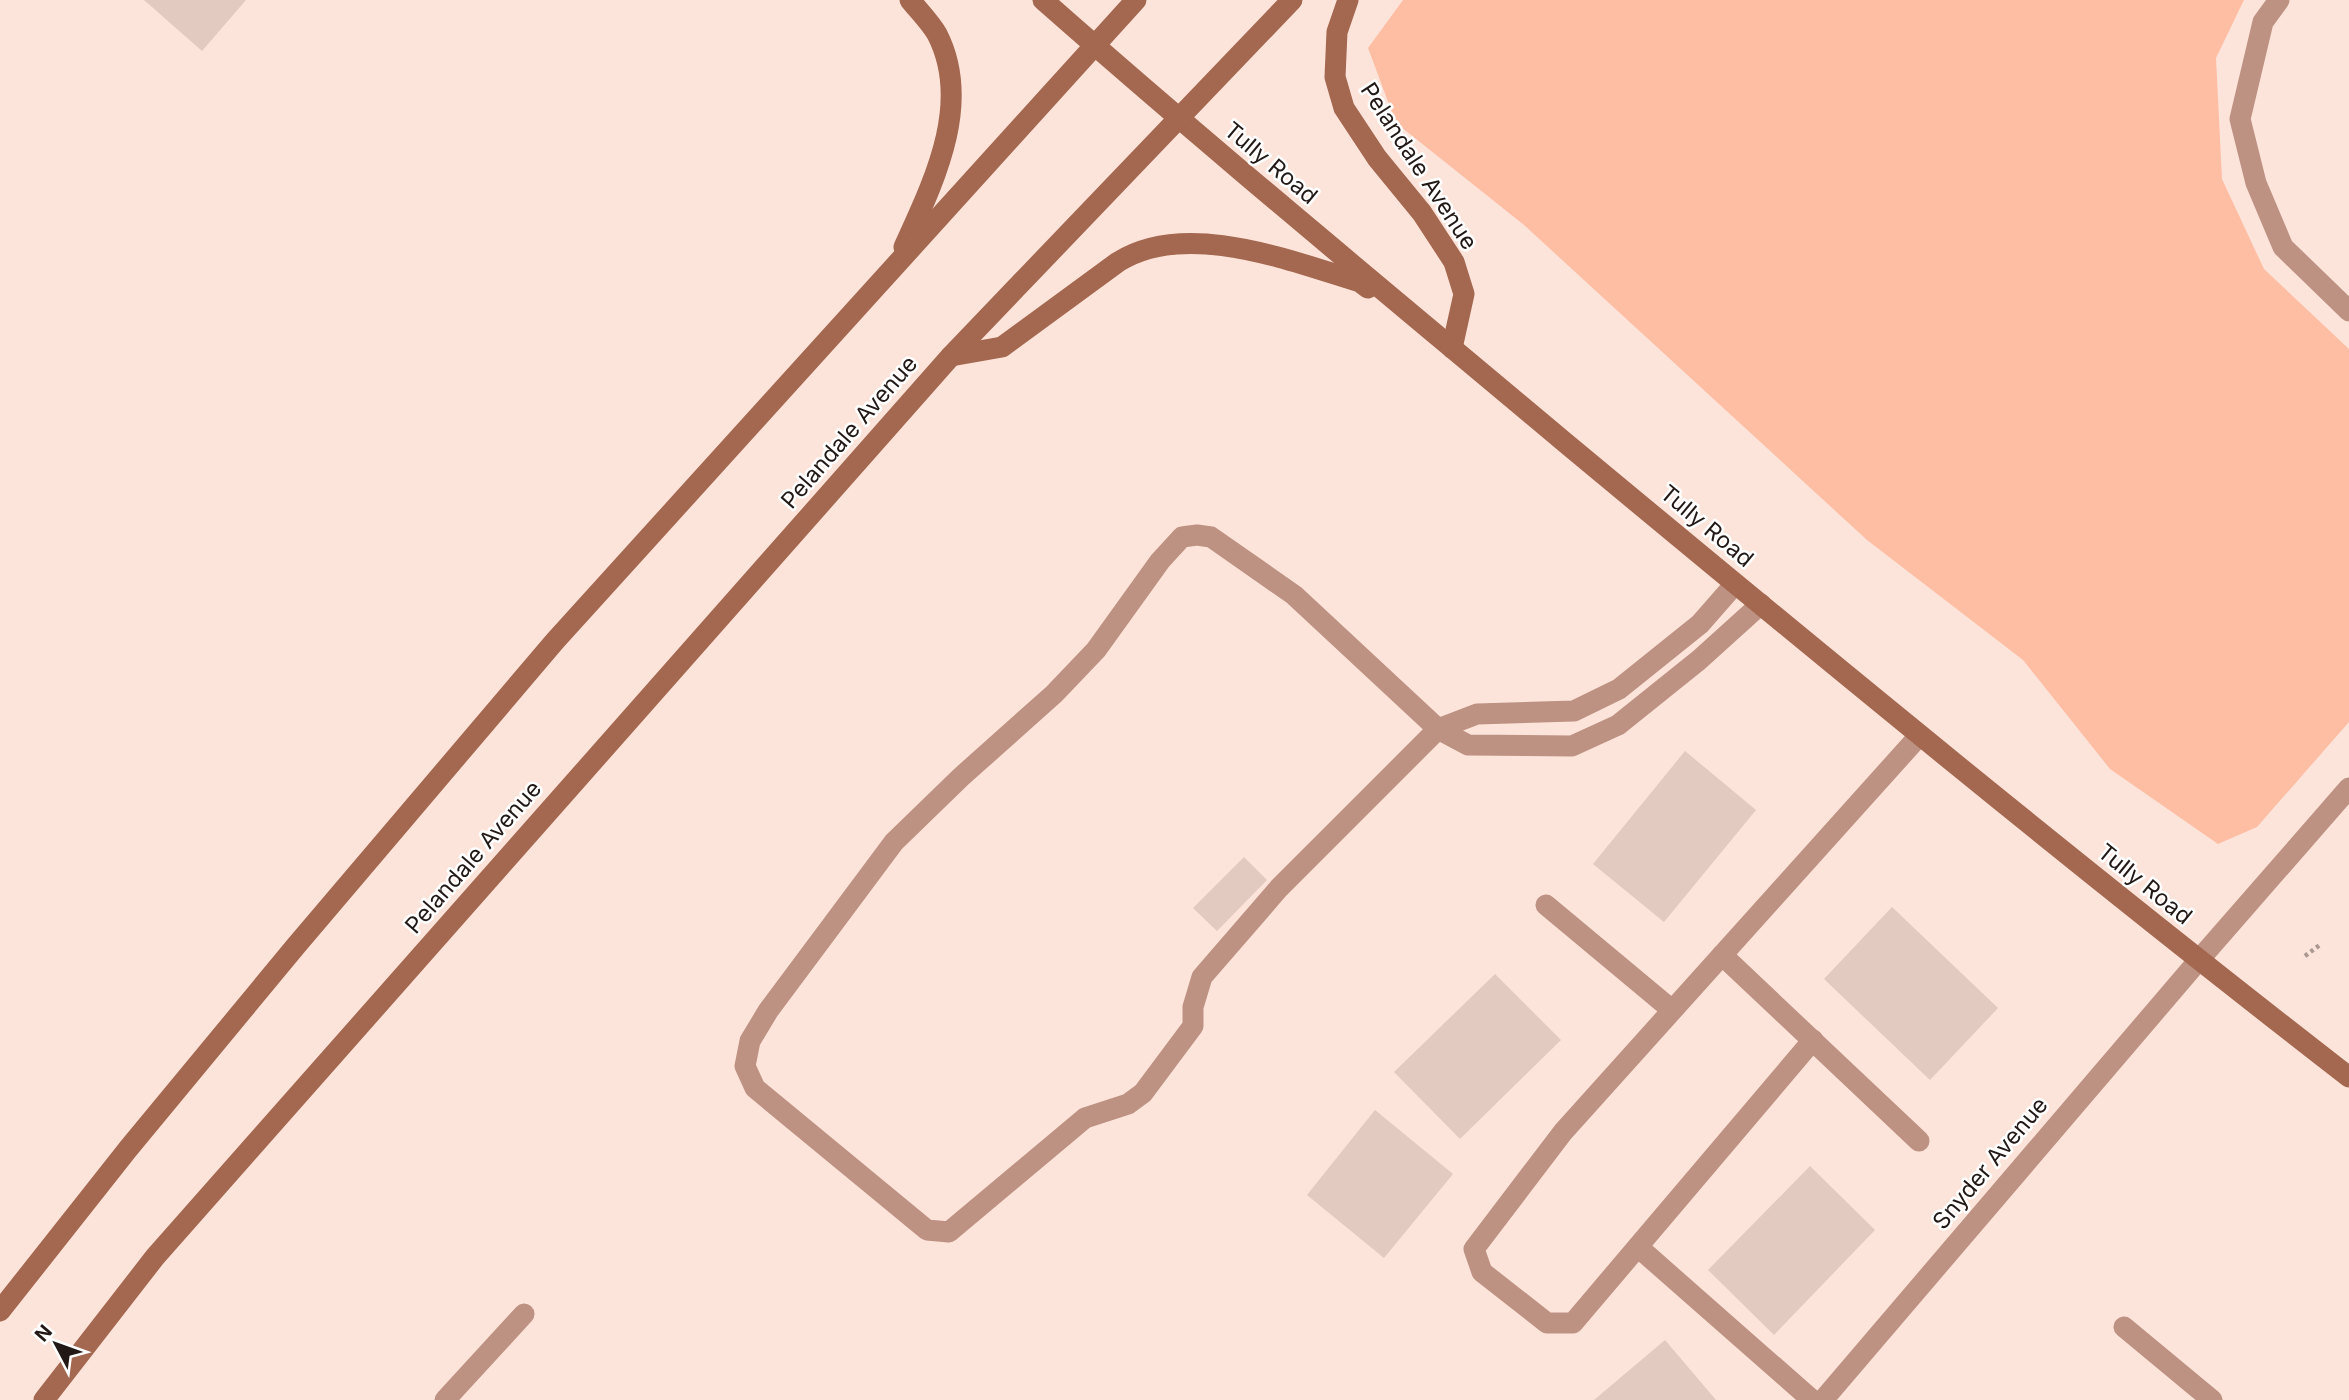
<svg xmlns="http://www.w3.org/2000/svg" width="2349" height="1400" font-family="Inter,sans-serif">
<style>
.green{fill:#febea4}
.building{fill:#e2cac0}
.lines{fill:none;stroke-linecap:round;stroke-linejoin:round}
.path{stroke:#aa9891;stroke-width:4.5;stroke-dasharray:3.5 3.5;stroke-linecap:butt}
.lane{stroke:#bd9282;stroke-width:21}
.street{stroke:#bd9282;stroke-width:21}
.secondary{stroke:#a4674f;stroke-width:21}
.labels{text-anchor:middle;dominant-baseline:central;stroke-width:5;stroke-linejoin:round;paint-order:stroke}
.street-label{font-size:23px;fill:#221916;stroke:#fff}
</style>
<rect width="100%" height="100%" fill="#fde4db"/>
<!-- green -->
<polygon class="green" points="1403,0 2244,0 2216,58 2222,179 2264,269 2349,349 2349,722 2257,827 2218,844 2110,769 2023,660 1867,540 1524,225 1396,123 1368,48"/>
<!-- building -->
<g class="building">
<polygon points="144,0 246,0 202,51"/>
<polygon points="1685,751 1756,810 1664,922 1593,864"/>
<polygon points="1244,857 1267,880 1217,931 1193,908"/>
<polygon points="1892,907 1998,1008 1930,1080 1824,979"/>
<polygon points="1495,974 1561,1040 1460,1139 1394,1072"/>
<polygon points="1375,1110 1453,1174 1384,1258 1307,1195"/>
<polygon points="1810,1166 1875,1230 1774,1335 1708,1270"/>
<polygon points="1665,1340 1716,1400 1594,1400"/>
</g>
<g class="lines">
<!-- path -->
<polyline class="path" points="2305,956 2321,944"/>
<!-- lane -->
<g class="lane">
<polyline points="2279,0 2263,22 2240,119 2256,183 2283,247 2349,311"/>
<polyline points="1735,584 1700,624 1619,689 1574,711 1477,714 1438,729 1279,888 1202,977 1193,1007 1193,1026 1143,1093 1128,1104 1085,1118 949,1232 927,1230 755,1088 745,1066 750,1041 768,1011 894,842 961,777 1054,694 1096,650 1160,561 1182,537 1197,535 1211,537 1294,595 1438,729 1468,745 1572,746 1618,725 1699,660 1761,604"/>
<polyline points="1546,905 1672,1010"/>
<polyline points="1722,955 1919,1141"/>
<polyline points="2198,961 2349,788"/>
<polyline points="1813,1040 1573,1323 1547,1323 1482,1272 1474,1249 1563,1132 1919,736"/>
<polyline points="1638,1247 1812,1400"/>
</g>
<!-- street -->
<g class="street">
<polyline points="2124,1327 2212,1400"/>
<polyline points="445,1400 524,1314"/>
<polyline points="1823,1400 2198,961"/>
</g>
<!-- secondary -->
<g class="secondary">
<path d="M1043,0C1213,150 1388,294 1562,440C1822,656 2082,870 2349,1077"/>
<polyline points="1348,0 1337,32 1335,77 1344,108 1377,158 1422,213 1454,262 1464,294 1452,348"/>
<path d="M904,247C933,183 973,104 937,34C930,22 919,11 910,0"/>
<path d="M951,356L1002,347L1118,262C1186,219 1290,261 1360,282L1368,288"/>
<polyline points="0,1311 128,1149 295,947 555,641 1136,0"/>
<polyline points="44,1400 155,1257 951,356 1292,0"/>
</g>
</g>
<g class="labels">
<!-- street labels -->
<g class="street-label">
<text transform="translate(1271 163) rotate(40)">Tully Road</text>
<text transform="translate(1419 166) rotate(57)">Pelandale Avenue</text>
<text transform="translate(849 432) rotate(-49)">Pelandale Avenue</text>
<text transform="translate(1707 526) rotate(40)">Tully Road</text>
<text transform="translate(473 857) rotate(-49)">Pelandale Avenue</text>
<text transform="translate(2145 884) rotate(39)">Tully Road</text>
<text transform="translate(1990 1163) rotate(-50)">Snyder Avenue</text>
</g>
</g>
<!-- north arrow -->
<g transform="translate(56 1344) rotate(311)" stroke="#ffffff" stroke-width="5" paint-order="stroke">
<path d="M0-5L12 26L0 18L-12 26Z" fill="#221916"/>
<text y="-10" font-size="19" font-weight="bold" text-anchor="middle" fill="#221916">N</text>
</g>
</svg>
